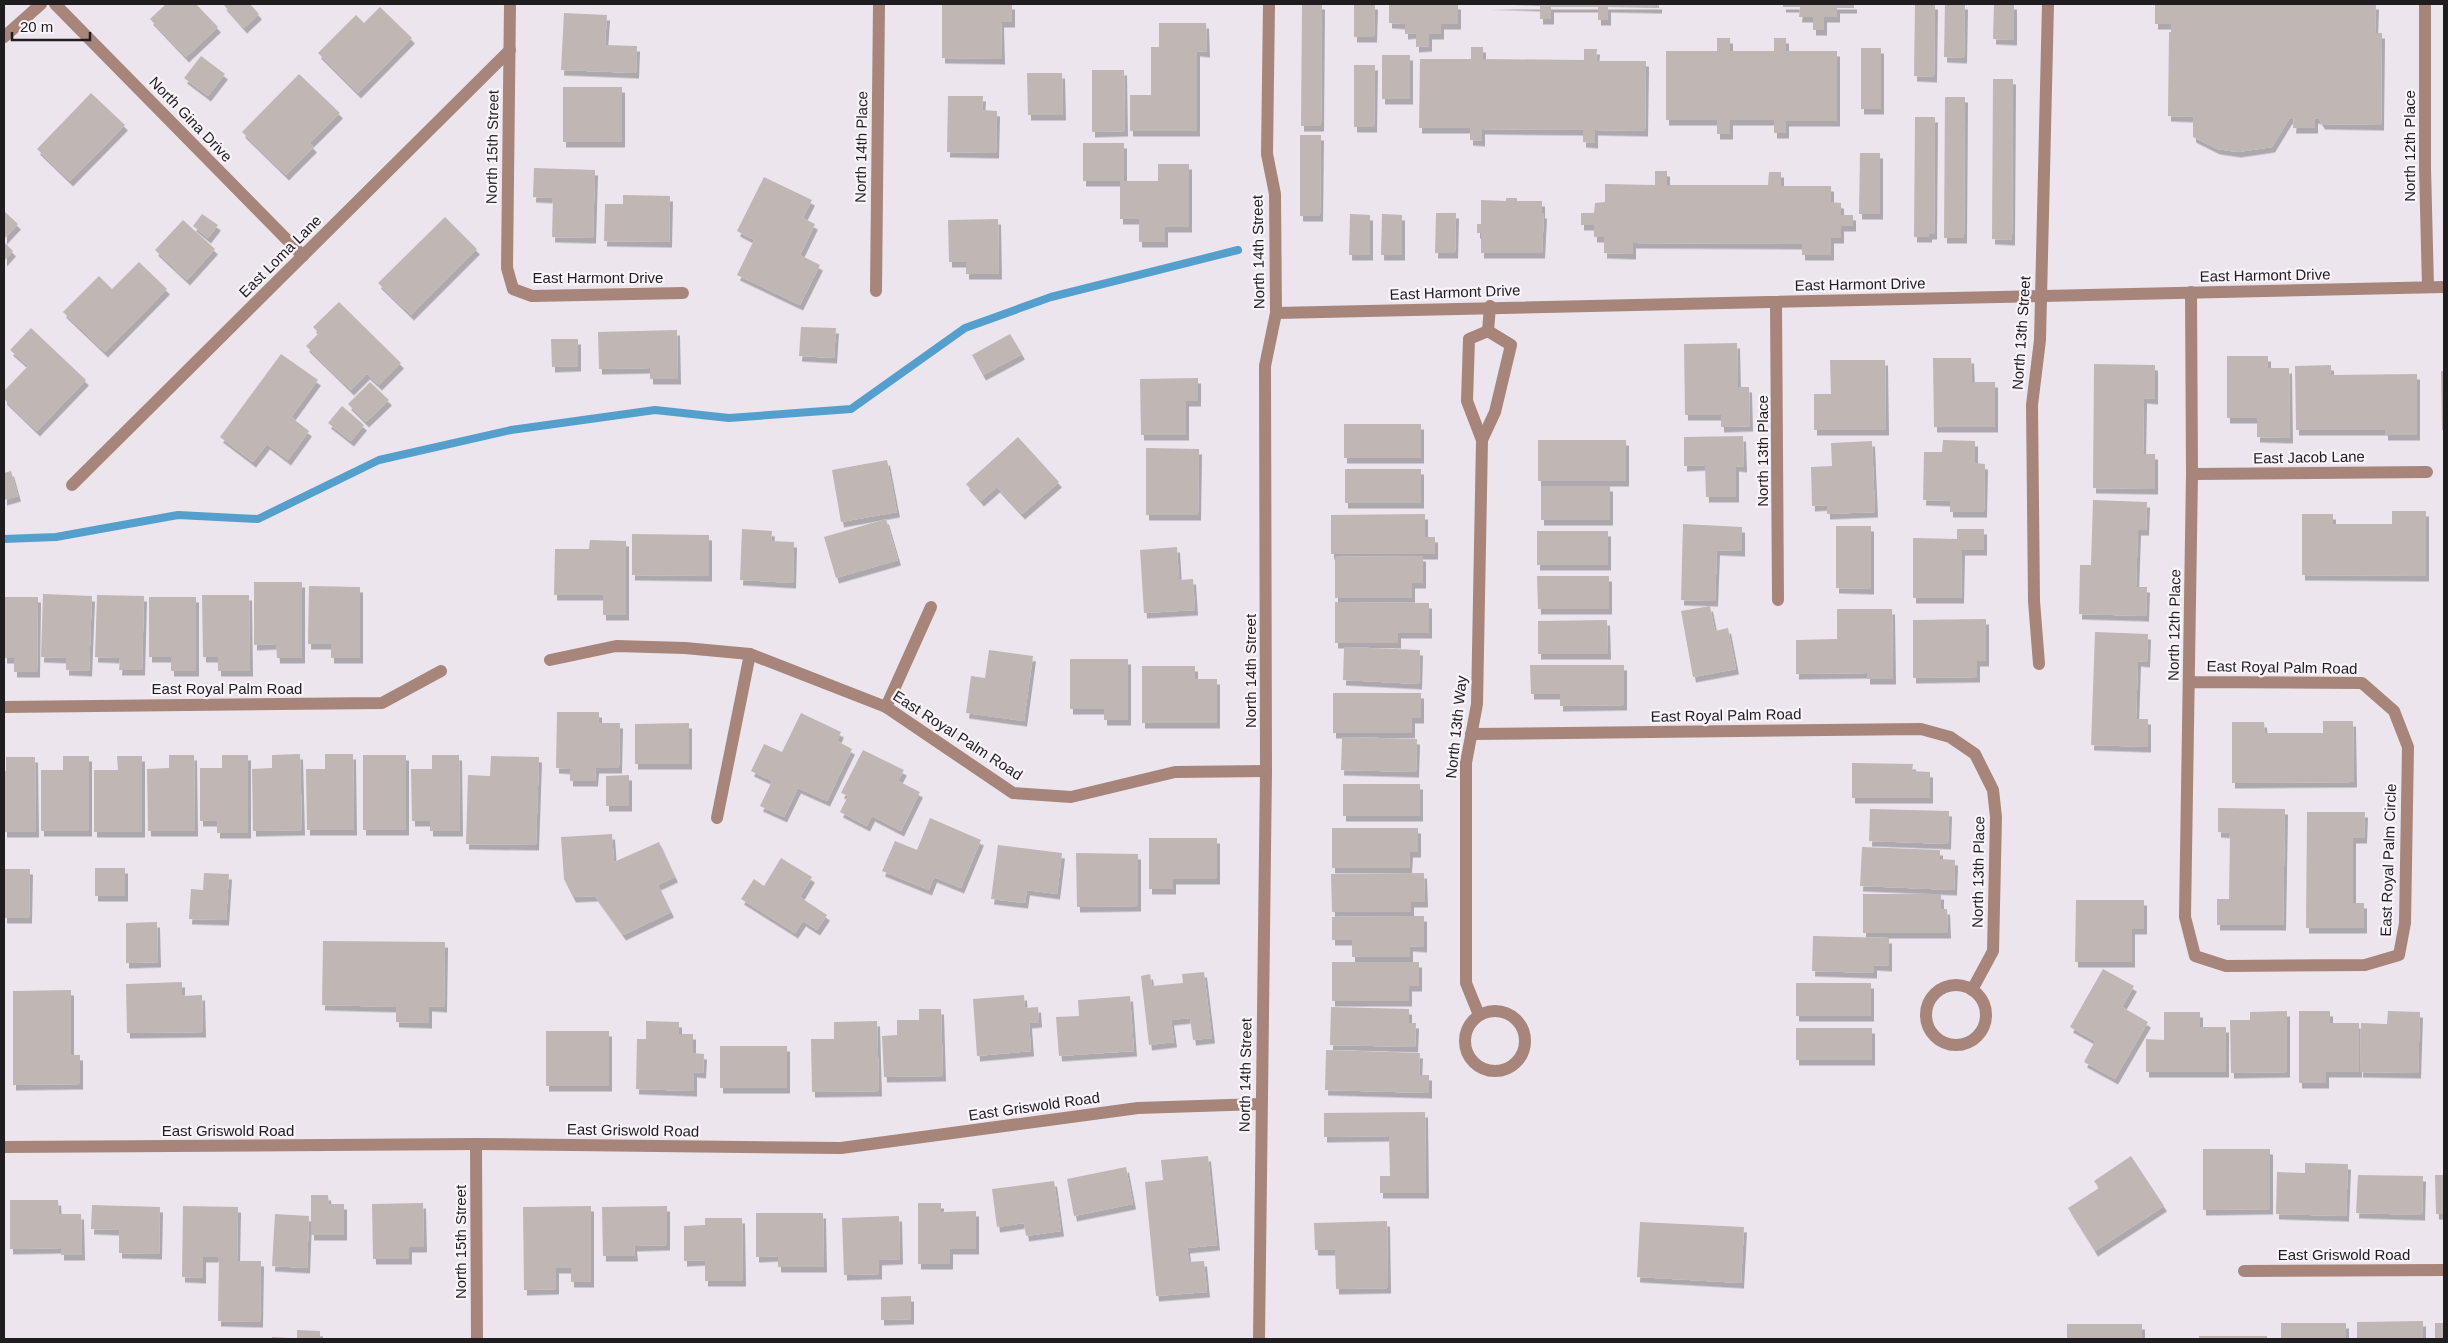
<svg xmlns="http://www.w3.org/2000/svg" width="2448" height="1343" font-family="Helvetica,sans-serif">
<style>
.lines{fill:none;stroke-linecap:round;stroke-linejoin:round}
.stream{stroke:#559fcd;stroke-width:8}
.building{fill:#c0b6b3;filter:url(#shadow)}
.street{stroke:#a7857b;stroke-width:12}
.labels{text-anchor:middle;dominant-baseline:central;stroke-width:4.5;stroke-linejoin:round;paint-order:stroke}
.street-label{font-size:15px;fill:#1f1d1f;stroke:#f9f3fa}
</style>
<defs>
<filter id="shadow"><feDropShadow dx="3" dy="5.5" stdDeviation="0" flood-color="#0004"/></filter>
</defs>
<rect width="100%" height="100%" fill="#ece5ed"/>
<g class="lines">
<!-- stream -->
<polyline class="stream" points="4,539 56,537 178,515 258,519 379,460 511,430 655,410 729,418 851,409 965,328 1051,297 1238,250"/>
</g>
<!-- building -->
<g class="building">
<polygon points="166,4 196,4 218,27 186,57 150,19"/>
<polygon points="223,4 250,4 259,14 244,28"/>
<polygon points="942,4 1012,4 1012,22 1001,22 1002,59 942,58"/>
<polygon points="1302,4 1322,4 1321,126 1301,126"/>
<polygon points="1354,4 1375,4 1374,37 1354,37"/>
<polygon points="1389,4 1458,4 1458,24 1441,24 1441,34 1429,34 1429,46 1416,47 1416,33 1405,34 1405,24 1389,23"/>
<polygon points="1488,4 1659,4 1659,8 1608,7 1608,20 1598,20 1598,7 1551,7 1551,19 1540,19 1540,6"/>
<polygon points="1783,4 1854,4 1854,8 1837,8 1837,17 1824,17 1824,30 1813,30 1813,17 1799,17 1800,7 1783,7"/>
<polygon points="1915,4 1935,4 1934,77 1914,76"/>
<polygon points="1945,4 1965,4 1964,58 1944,57"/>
<polygon points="1994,4 2014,4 2014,40 1993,39"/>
<polygon points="2155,4 2376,4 2375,33 2382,33 2381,125 2322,124 2319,119 2315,118 2315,128 2293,128 2294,117 2289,119 2272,147 2238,152 2217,149 2193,137 2193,117 2168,116 2169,32 2171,32 2171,24 2155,24"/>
<polygon points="380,7 412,38 358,93 318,53 356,15 364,23"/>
<polygon points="564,13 607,15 605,45 637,46 636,73 561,70"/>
<polygon points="1159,23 1206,23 1207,52 1197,51 1197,131 1130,131 1130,95 1151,95 1151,47 1159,47"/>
<polygon points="1717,38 1730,38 1730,51 1774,51 1774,38 1786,38 1786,51 1837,51 1837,121 1786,121 1786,133 1774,133 1774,120 1730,120 1730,134 1717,134 1717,120 1666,120 1666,51 1717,51"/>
<polygon points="1471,47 1483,47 1483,59 1584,60 1584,49 1597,49 1596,61 1646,61 1645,131 1595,130 1595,143 1583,142 1583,130 1482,129 1482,141 1470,140 1470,128 1419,128 1420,59 1471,59"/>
<rect x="1861" y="48" width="20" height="61"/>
<rect x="1382" y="55" width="28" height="44"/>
<polygon points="201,56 225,74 208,96 184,78"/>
<polygon points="1354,65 1375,65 1374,127 1354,127"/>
<polygon points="1092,70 1124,70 1125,131 1092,132"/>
<polygon points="1027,73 1062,73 1063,115 1028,115"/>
<polygon points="299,74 340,113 310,143 314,147 286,175 242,132"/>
<polygon points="1993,79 2013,79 2012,240 1992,239"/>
<rect x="563" y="87" width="59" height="55"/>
<polygon points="91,93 125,125 70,181 37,149"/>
<polygon points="948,96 983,96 982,110 997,111 996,153 947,152"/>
<polygon points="1945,97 1965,97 1964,238 1944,238"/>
<polygon points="1915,117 1935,117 1934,234 1929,234 1929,237 1914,237"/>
<polygon points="1300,135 1321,135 1320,216 1300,216"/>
<polygon points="1083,143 1124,143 1124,181 1158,181 1158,164 1189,164 1189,227 1165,227 1165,242 1139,242 1139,219 1120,219 1120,181 1083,181"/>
<polygon points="1860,153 1880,153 1880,214 1859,214"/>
<polygon points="534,168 595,170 593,238 552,237 553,198 533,197"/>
<polygon points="1655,171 1667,171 1667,185 1768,185 1769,172 1781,172 1781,186 1831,186 1831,202 1841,203 1841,215 1853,215 1853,226 1841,226 1841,238 1831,238 1831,255 1802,255 1802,244 1633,243 1633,254 1604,253 1604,237 1594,237 1594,225 1581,225 1581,213 1594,213 1595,203 1605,202 1605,184 1655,185"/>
<polygon points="764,177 812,200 803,218 815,224 800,255 820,265 800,305 737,275 754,240 737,231"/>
<polygon points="623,195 670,196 669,242 604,241 605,204 623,204"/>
<polygon points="1506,198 1517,198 1517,201 1542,201 1542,213 1544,213 1542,253 1481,253 1481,233 1477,233 1477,224 1481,224 1481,200 1506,201"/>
<polygon points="4,211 18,224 4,239"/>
<polygon points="1436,213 1456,213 1455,253 1435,253"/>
<polygon points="202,214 218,225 208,238 193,226"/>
<polygon points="1350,214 1370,215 1370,255 1349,255"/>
<polygon points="1382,214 1402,215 1402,255 1381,255"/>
<polygon points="445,217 477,249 411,315 378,283"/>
<polygon points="998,219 999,274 966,274 966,262 949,262 948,220"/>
<polygon points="183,220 215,249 187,280 155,250"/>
<polygon points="4,242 13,251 4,261"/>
<polygon points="139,262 167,289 105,352 63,312 99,276 112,289"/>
<polygon points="339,302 401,363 379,385 367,374 351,390 306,346 319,333 313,327"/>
<polygon points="801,327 836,328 834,358 799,356"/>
<polygon points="31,328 86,380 37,431 4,399 4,391 28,366 10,350"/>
<polygon points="677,330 678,379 650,379 650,368 599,369 598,332"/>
<polygon points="1010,334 1022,354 983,375 972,355"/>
<polygon points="551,339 578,339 578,366 552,367"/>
<polygon points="1737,343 1738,387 1749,387 1750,426 1721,427 1721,415 1685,415 1684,344"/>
<polygon points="281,354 318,380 291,417 309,431 288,460 267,444 253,462 220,437"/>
<polygon points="2227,356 2268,356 2268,368 2289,368 2290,438 2257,437 2257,418 2227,418"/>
<polygon points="1933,358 1971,358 1972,382 1995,382 1995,427 1934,427"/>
<polygon points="1830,360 1885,360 1886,430 1814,430 1814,394 1831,394"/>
<polygon points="2094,364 2155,365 2155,399 2144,398 2143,454 2155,454 2155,489 2093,488"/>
<polygon points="2331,365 2331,375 2417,374 2417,435 2385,435 2385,430 2296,430 2295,366"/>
<polygon points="2441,371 2444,371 2444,430 2442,430"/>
<polygon points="1198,378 1198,401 1186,401 1186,435 1141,435 1140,379"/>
<polygon points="370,382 389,400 366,422 348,404"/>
<polygon points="342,406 364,425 351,441 328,423"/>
<rect x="1344" y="424" width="77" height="34"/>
<polygon points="1743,436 1744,467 1736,466 1736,497 1706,497 1705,465 1684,466 1684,437"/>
<polygon points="1018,437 1059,482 1022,514 997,487 981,501 966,484"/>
<rect x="1538" y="440" width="88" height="41"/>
<polygon points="1943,440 1975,441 1975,463 1985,464 1984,512 1950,512 1950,501 1923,500 1924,452 1942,452"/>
<polygon points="1872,441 1875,512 1827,514 1827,505 1812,506 1811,467 1832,466 1831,443"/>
<polygon points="1146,448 1199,449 1198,515 1146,515"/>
<polygon points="887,460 897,512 841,522 832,470"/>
<rect x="1345" y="469" width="76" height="34"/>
<polygon points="11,471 18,496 4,500 4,473"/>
<rect x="1541" y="486" width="69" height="34"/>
<polygon points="2093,500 2147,502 2146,530 2138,530 2136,587 2147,587 2146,616 2079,614 2080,565 2091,565"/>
<polygon points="2392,511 2426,511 2426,576 2302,575 2302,514 2333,514 2333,524 2392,524"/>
<polygon points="1425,514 1425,537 1435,537 1435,554 1331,554 1331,515"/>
<polygon points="886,519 898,560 836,578 824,537"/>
<polygon points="1683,524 1742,527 1742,551 1717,550 1715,601 1681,600"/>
<polygon points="1836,526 1871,526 1871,589 1836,588"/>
<polygon points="742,529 772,531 771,541 794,542 793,583 740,580"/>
<polygon points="1957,529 1984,529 1984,550 1962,550 1961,598 1913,598 1913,538 1957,539"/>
<rect x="1537" y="531" width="71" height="34"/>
<polygon points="632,534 709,535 709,576 632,575"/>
<polygon points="590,540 626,541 626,615 603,615 603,595 554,595 555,549 589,549"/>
<polygon points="1177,547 1179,580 1193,579 1195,610 1144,613 1140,550"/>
<polygon points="1423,556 1423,583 1412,583 1412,598 1335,598 1335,557"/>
<polygon points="1537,576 1609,576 1609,609 1538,609"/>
<polygon points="254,582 302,582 302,658 277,658 276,644 254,645"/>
<polygon points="309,586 360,587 360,658 331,658 331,644 308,644"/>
<polygon points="43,594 92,596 89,671 66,670 66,658 41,657"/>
<polygon points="97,595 144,596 142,670 119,670 120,658 95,657"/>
<polygon points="202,595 249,595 250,671 218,671 218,657 203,657"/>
<polygon points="4,597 38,597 37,672 14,672 14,658 4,658"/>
<polygon points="149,597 196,597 196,671 171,671 171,657 149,657"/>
<polygon points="1335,602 1429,603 1429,633 1398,633 1398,643 1335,643"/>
<polygon points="1710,606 1715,631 1728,628 1736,669 1693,677 1681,611"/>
<polygon points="1837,609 1892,609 1893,679 1867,679 1867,673 1796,674 1796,640 1837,639"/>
<polygon points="1986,619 1986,661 1977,661 1977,677 1913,678 1913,620"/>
<polygon points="1607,620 1608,654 1538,654 1538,621"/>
<polygon points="2095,632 2148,634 2147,662 2138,661 2136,719 2148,719 2148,747 2091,745"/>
<polygon points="1344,647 1420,650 1419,684 1343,680"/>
<polygon points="989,650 1033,656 1024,721 966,713 971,676 985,678"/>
<polygon points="1070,659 1128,659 1128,720 1104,720 1104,709 1070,709"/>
<polygon points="1530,665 1624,665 1624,705 1560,706 1560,694 1531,694"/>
<polygon points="1142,666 1195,666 1195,679 1217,679 1217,723 1142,723"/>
<polygon points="1333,693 1421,693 1421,718 1412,718 1412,733 1333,733"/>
<polygon points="557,712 599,712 599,723 620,723 619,768 596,768 595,781 570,781 570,769 556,768"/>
<polygon points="801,713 841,732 837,741 852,749 827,801 798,788 784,817 760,806 772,781 751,771 764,744 782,752"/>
<polygon points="2323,721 2353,721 2354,782 2232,783 2232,722 2264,722 2265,733 2323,733"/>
<polygon points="689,723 689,764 635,764 635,724"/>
<polygon points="1342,737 1417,739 1416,772 1341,770"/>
<polygon points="863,750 904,770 898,781 920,792 901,831 872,816 867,826 840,812 848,796 841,793"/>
<polygon points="300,754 302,830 253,831 252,769 272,768 272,755"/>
<polygon points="325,754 353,754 354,830 307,830 306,769 325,769"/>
<polygon points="169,755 194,755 195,831 148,831 147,769 169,768"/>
<polygon points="222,755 248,755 248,833 217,833 217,821 200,821 200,768 222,768"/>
<rect x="363" y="755" width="43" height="75"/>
<polygon points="432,755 459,755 460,831 430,831 430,821 412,821 411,769 432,769"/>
<polygon points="63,756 89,756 89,831 41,831 41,770 63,770"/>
<polygon points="117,756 142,756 142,832 94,832 94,770 118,770"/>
<polygon points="491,756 539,757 536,845 466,844 468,775 490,776"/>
<polygon points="6,757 35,757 36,832 4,832 4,771 6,771"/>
<polygon points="1852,763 1913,764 1912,771 1930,772 1930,798 1852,798"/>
<polygon points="629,775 629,806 606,806 606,776"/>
<rect x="1343" y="784" width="77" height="32"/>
<polygon points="2218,808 2285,809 2283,925 2217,925 2217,899 2229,899 2230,833 2218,832"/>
<polygon points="1870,809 1949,811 1948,844 1869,841"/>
<polygon points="2307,812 2365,812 2364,838 2353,838 2353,903 2364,903 2364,928 2306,928"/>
<polygon points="930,818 981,840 961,888 934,877 929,890 882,871 895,841 917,850"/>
<polygon points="1332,828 1418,828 1418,852 1410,852 1409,868 1332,868"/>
<polygon points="612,834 614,862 659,842 675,877 658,885 671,912 623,935 595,896 573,897 564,879 561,837"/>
<polygon points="1149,838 1217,838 1217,879 1173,879 1173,889 1149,889"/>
<polygon points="998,845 1062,853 1057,894 1027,890 1025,903 991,899"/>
<polygon points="1862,847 1940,850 1940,859 1955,860 1954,890 1860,886"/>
<polygon points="1076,853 1138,854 1138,906 1077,907"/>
<polygon points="781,858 812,877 800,897 827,915 817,930 803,921 795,933 741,899 754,879 764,886"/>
<rect x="95" y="868" width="30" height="28"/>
<polygon points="4,869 30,869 29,918 4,918"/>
<polygon points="204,873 229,874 226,920 189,919 191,889 203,890"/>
<polygon points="1424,873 1425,902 1411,902 1411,912 1332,912 1331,874"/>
<polygon points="1863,894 1941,894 1941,909 1947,909 1948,933 1863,933"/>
<polygon points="2076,900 2144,900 2144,929 2132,929 2132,962 2075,962"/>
<polygon points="1424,916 1424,947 1410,946 1410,957 1352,957 1352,940 1332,940 1332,917"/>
<polygon points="157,922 158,962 126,963 126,923"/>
<polygon points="1813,936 1889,938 1889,966 1874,965 1874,973 1812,971"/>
<polygon points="323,941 445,942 444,1007 429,1006 429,1023 396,1022 396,1007 322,1005"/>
<polygon points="1332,962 1419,962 1419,986 1409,986 1409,1001 1332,1001"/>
<polygon points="2103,969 2134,986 2122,1007 2148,1022 2115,1079 2084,1062 2095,1041 2070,1027"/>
<polygon points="1204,972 1212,1038 1193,1040 1190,1018 1171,1020 1174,1042 1149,1045 1141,976 1150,974 1152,986 1183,983 1182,974"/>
<polygon points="182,982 182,996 202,995 203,1032 127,1033 126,984"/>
<rect x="1796" y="983" width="75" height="33"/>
<polygon points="71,990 71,1055 80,1055 80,1084 13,1085 13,991"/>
<polygon points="1024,995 1025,1008 1038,1007 1039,1022 1029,1023 1031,1051 977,1056 973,999"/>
<polygon points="1130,996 1134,1051 1059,1056 1056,1017 1079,1016 1078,1000"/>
<polygon points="1331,1007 1409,1009 1409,1023 1416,1023 1415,1047 1330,1045"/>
<polygon points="919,1009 941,1009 943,1076 884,1077 882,1036 897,1035 897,1020 919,1020"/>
<polygon points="2287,1011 2287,1072 2231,1073 2230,1020 2250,1020 2250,1012"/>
<polygon points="2299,1011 2330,1011 2330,1023 2359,1023 2359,1072 2326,1072 2326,1083 2299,1083"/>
<polygon points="2388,1011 2420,1012 2418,1073 2360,1072 2361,1023 2387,1024"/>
<polygon points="2164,1012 2200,1012 2200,1027 2226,1027 2226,1072 2146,1072 2146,1039 2164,1040"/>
<polygon points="646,1021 679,1022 679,1034 693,1034 693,1053 704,1054 703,1073 694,1072 694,1091 636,1089 637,1039 646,1039"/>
<polygon points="877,1021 879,1091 812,1092 811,1039 834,1039 834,1022"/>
<rect x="1796" y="1028" width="76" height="32"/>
<rect x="546" y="1031" width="63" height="55"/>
<rect x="720" y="1046" width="67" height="42"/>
<polygon points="1326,1050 1420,1053 1419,1075 1429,1075 1429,1093 1325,1090"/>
<polygon points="1425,1112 1426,1193 1380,1193 1380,1176 1390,1176 1389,1136 1324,1137 1324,1113"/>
<polygon points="2203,1149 2270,1149 2270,1209 2203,1210"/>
<polygon points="1208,1156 1217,1245 1187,1248 1189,1262 1204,1261 1207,1292 1156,1296 1145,1182 1163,1180 1161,1160"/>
<polygon points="2131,1156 2164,1206 2095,1251 2068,1208 2099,1188 2094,1181"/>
<polygon points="2305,1163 2348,1164 2346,1216 2276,1214 2277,1172 2305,1173"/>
<polygon points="1126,1167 1133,1204 1074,1216 1067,1179"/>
<polygon points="2358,1175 2423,1176 2422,1215 2356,1213"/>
<polygon points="2435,1175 2444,1175 2444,1214 2436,1214"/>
<polygon points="1054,1181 1061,1231 1026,1236 1024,1223 997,1227 992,1189"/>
<polygon points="311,1195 328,1195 329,1204 344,1204 344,1235 311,1235"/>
<polygon points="10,1200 58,1200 59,1214 81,1214 82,1255 61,1255 61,1248 10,1249"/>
<polygon points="423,1203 424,1247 409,1247 409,1259 373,1259 372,1204"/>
<polygon points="918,1203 941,1203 941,1212 976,1211 976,1249 950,1249 950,1264 918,1264"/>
<polygon points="92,1205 160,1207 159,1254 119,1253 119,1230 91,1229"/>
<polygon points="183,1206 238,1207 237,1261 261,1261 260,1322 218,1321 219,1257 203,1257 203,1278 182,1277"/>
<polygon points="591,1206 591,1282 571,1282 571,1268 556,1268 556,1289 524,1290 523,1207"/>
<polygon points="667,1206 667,1245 634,1246 635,1256 603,1256 602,1207"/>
<polygon points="756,1213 823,1213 824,1267 778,1267 778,1256 756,1257"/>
<polygon points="275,1214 309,1216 307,1268 272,1266"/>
<polygon points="899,1216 900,1259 879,1260 879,1274 844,1275 842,1218"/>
<polygon points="705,1218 742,1218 743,1281 705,1281 705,1260 684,1261 684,1226 705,1225"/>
<polygon points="1387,1221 1388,1288 1336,1289 1335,1250 1315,1250 1314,1223"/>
<polygon points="1640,1222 1744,1227 1741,1283 1637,1277"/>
<polygon points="911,1296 911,1319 881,1320 881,1297"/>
<polygon points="2423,1321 2423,1339 2357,1339 2357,1322"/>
<rect x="2281" y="1323" width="65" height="16"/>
<rect x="2435" y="1323" width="9" height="16"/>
<rect x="2067" y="1324" width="75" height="15"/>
<polygon points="297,1330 320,1331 320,1339 297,1339"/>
<rect x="2199" y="1336" width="68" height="3"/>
<polygon points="272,1337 291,1338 291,1339 272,1339"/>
</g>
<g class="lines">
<!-- street -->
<g class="street">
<polyline points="55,4 303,256"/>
<polyline points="510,4 507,268 513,289 532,296 683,293"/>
<polyline points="2425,4 2425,168 2428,287"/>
<polyline points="4,37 41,4"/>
<polyline points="876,291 879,4"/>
<polyline points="1776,302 1778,600"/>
<polyline points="1276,313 2444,287"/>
<polyline points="1488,331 1490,306"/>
<polyline points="1482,440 1495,412 1511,345 1488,331"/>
<polyline points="2192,474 2427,472"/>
<polyline points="72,485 510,50"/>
<polyline points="550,660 616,646 685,648 750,654 886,707 1013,793 1071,797 1175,772 1266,771"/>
<polyline points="2039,664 2034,601 2032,405 2040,340 2048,4"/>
<polyline points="2190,682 2362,683 2394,711 2408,747 2405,923 2399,955 2365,965 2226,966 2195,956 2185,917 2192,474 2191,292"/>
<polyline points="4,707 382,703 441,671"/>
<polyline points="886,707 931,607"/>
<polyline points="1471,734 1921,729 1950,737 1975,754 1993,790 1996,817 1993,951 1972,990"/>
<polyline points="717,818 750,654"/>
<circle cx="1956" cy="1015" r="30"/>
<circle cx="1495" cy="1041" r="30"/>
<polyline points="1479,1015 1466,983 1466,763 1477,704 1482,440 1467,401 1469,339 1488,331"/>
<polyline points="476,1144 477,1339"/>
<polyline points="4,1147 476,1144 841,1148 1138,1108 1260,1104"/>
<polyline points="2244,1271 2444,1270"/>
<polyline points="1259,1339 1266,771 1265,366 1276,313 1275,194 1267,154 1269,4"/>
</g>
</g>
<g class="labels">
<!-- street labels -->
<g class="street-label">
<text transform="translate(191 119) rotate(46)">North Gina Drive</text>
<text transform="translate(2409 146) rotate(-90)">North 12th Place</text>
<text transform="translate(492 147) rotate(-89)">North 15th Street</text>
<text transform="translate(861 147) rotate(-89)">North 14th Place</text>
<text transform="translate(1258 252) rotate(-91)">North 14th Street</text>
<text transform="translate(280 256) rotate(-45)">East Loma Lane</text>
<text transform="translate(2265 275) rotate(-1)">East Harmont Drive</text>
<text x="598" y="277">East Harmont Drive</text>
<text transform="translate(1860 284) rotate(-1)">East Harmont Drive</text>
<text transform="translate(1455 292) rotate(-2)">East Harmont Drive</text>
<text transform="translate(2021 333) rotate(-86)">North 13th Street</text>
<text transform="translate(1762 451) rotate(-90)">North 13th Place</text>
<text transform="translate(2309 457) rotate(-1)">East Jacob Lane</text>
<text transform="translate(2174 625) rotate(-89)">North 12th Place</text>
<text transform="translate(2282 667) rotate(1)">East Royal Palm Road</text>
<text transform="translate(1250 671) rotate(-90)">North 14th Street</text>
<text x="227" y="688">East Royal Palm Road</text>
<text transform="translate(1726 715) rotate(-1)">East Royal Palm Road</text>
<text transform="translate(1456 727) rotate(-84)">North 13th Way</text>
<text transform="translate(958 735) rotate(33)">East Royal Palm Road</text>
<text transform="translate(2388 860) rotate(-88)">East Royal Palm Circle</text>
<text transform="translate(1978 872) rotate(-89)">North 13th Place</text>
<text transform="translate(1245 1075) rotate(-89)">North 14th Street</text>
<text transform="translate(1034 1106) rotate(-8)">East Griswold Road</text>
<text x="228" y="1130">East Griswold Road</text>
<text transform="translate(633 1130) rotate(1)">East Griswold Road</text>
<text transform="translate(460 1242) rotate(-90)">North 15th Street</text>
<text x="2344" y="1254">East Griswold Road</text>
</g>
</g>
<!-- border -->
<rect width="2448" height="1343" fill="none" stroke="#1f1d1f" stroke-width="10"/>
<!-- scale -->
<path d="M12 32v8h78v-8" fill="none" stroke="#1f1d1f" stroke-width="2.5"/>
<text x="20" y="32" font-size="15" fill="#1f1d1f" stroke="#f9f3fa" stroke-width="4" paint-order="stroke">20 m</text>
</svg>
